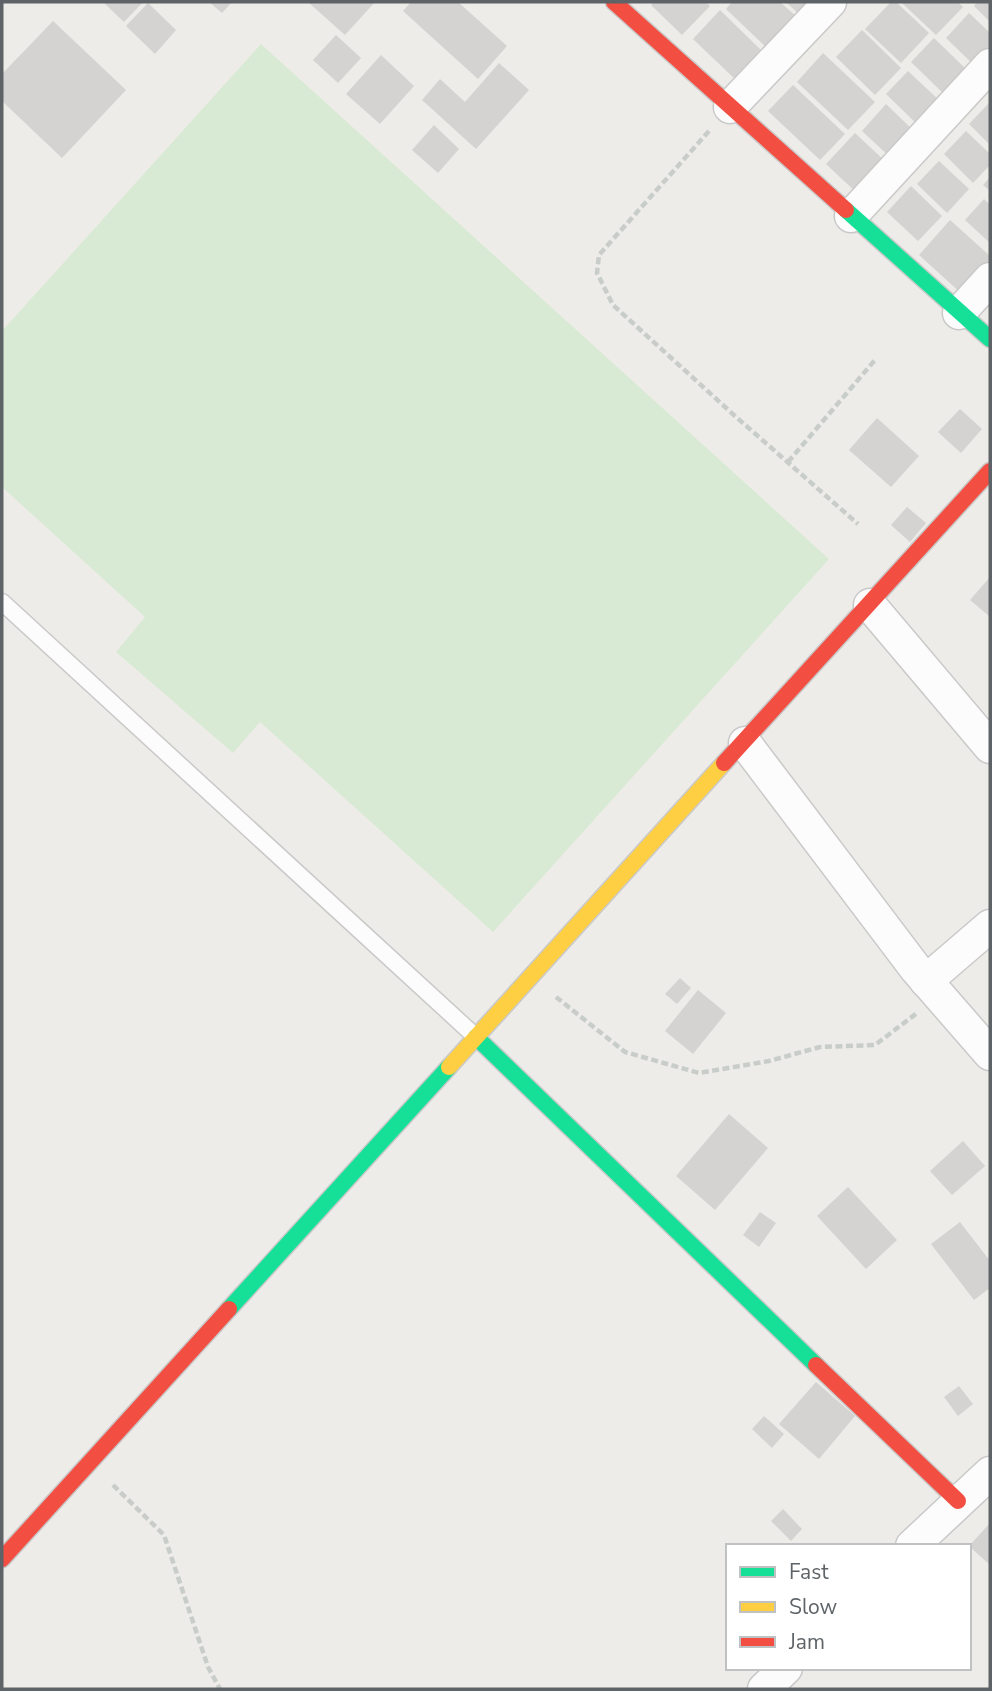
<svg xmlns="http://www.w3.org/2000/svg" width="992" height="1691" font-family="'Nunito Sans',sans-serif">
<style>
.green{fill:#d9ead4}
.building{fill:#d4d3d1}
.lines{fill:none;stroke-linecap:round;stroke-linejoin:round}
.lane-casing{stroke:#cac9c9;stroke-width:19}
.street-casing{stroke:#cac9c9;stroke-width:35}
.fast-casing{stroke:#c9c9c9;stroke-width:19}
.slow-casing{stroke:#c9c9c9;stroke-width:19}
.jam-casing{stroke:#c9c9c9;stroke-width:19}
.path{stroke:#c8cdc9;stroke-width:4.5;stroke-dasharray:7 3.5;stroke-linecap:butt}
.lane{stroke:#fcfcfc;stroke-width:16}
.street{stroke:#fcfcfc;stroke-width:32}
.fast{stroke:#16e098;stroke-width:16}
.slow{stroke:#ffcf43;stroke-width:16}
.jam{stroke:#f24e42;stroke-width:16}
</style>
<rect width="100%" height="100%" fill="#eeece8"/>
<!-- green -->
<polygon class="green" points="261,44 829,559 493,932 260,722 233,753 116,652 145,617 2,487 2,331"/>
<!-- building -->
<g class="building">
<polygon points="103,2 143,2 124,22"/>
<polygon points="209,2 232,2 222,13"/>
<polygon points="308,2 375,2 345,35"/>
<polygon points="411,2 458,2 507,46 478,79 403,11"/>
<polygon points="654,2 706,2 710,6 682,35 651,5"/>
<polygon points="732,2 780,2 798,18 768,49 726,9"/>
<polygon points="786,2 816,2 802,17"/>
<polygon points="891,2 896,2 929,33 901,63 865,29"/>
<polygon points="901,2 958,2 963,7 936,35"/>
<polygon points="977,2 990,2 990,22 974,6"/>
<polygon points="148,3 176,30 155,54 126,26"/>
<polygon points="720,10 764,53 737,81 693,39"/>
<polygon points="969,13 990,33 990,56 978,69 946,38"/>
<polygon points="53,21 126,90 62,158 2,101 2,74"/>
<polygon points="862,30 901,68 875,95 836,57"/>
<polygon points="336,35 361,58 338,83 313,60"/>
<polygon points="934,38 968,71 945,95 911,62"/>
<polygon points="823,53 875,102 848,130 797,82"/>
<polygon points="381,55 414,86 380,124 346,94"/>
<polygon points="499,63 529,90 476,149 422,100 440,79 465,102"/>
<polygon points="908,71 942,103 920,127 886,94"/>
<polygon points="793,85 845,134 820,160 768,111"/>
<polygon points="990,102 990,145 969,124"/>
<polygon points="886,104 914,131 890,157 862,131"/>
<polygon points="434,125 459,149 438,173 412,150"/>
<polygon points="966,131 990,154 990,165 973,183 944,154"/>
<polygon points="855,133 888,164 859,195 826,164"/>
<polygon points="939,161 969,189 947,213 917,184"/>
<polygon points="990,177 990,191 983,185"/>
<polygon points="911,186 942,216 918,241 887,212"/>
<polygon points="984,199 990,205 990,243 965,220"/>
<polygon points="950,220 990,256 990,263 962,294 919,255"/>
<polygon points="960,409 982,429 961,453 938,432"/>
<polygon points="877,418 919,456 891,487 849,450"/>
<polygon points="907,507 926,523 910,542 891,525"/>
<polygon points="990,577 990,617 970,600"/>
<polygon points="680,978 691,988 677,1004 665,994"/>
<polygon points="698,990 726,1013 693,1054 665,1031"/>
<polygon points="729,1114 768,1148 715,1210 676,1176"/>
<polygon points="963,1141 985,1166 952,1195 930,1171"/>
<polygon points="848,1187 897,1240 866,1269 817,1216"/>
<polygon points="760,1212 776,1223 759,1247 743,1235"/>
<polygon points="960,1222 990,1261 990,1288 974,1300 931,1244"/>
<polygon points="816,1382 855,1416 819,1459 779,1424"/>
<polygon points="959,1386 973,1404 958,1416 944,1397"/>
<polygon points="764,1416 784,1434 772,1448 752,1429"/>
<polygon points="783,1509 802,1529 791,1541 771,1521"/>
<polygon points="990,1523 990,1565 969,1546"/>
</g>
<g class="lines">
<!-- lane casing -->
<g class="lane-casing">
<polyline id="lane" points="2,602 476,1037"/>
</g>
<!-- street casing -->
<g class="street-casing">
<g id="street">
<polyline points="730,107 830,2"/>
<polyline points="851,216 990,65"/>
<polyline points="959,313 990,279"/>
<polyline points="870,605 990,747"/>
<polyline points="745,743 916,969 990,1054"/>
<polyline points="926,981 990,926"/>
<polyline points="912,1546 990,1473"/>
<polyline points="764,1689 786,1668"/>
</g>
</g>
<!-- fast casing -->
<g class="fast-casing">
<g id="fast">
<polyline points="846,210 990,339"/>
<polyline points="476,1037 816,1365"/>
<polyline points="229,1309 449,1067"/>
</g>
</g>
<!-- slow casing -->
<g class="slow-casing">
<polyline id="slow" points="449,1067 724,763"/>
</g>
<!-- jam casing -->
<g class="jam-casing">
<g id="jam">
<polyline points="614,2 846,210"/>
<polyline points="724,763 990,471"/>
<polyline points="816,1365 958,1501"/>
<polyline points="2,1559 229,1309"/>
</g>
</g>
<!-- path -->
<g class="path">
<polyline points="709,131 599,255 597,273 613,305 735,416 858,524"/>
<polyline points="788,462 875,360"/>
<polyline points="556,997 625,1052 699,1073 769,1061 820,1047 875,1045 917,1013"/>
<polyline points="113,1485 164,1535 208,1667 220,1689"/>
</g>
<!-- lane -->
<use href="#lane" class="lane"/>
<!-- street -->
<use href="#street" class="street"/>
<!-- fast -->
<use href="#fast" class="fast"/>
<!-- slow -->
<use href="#slow" class="slow"/>
<!-- jam -->
<use href="#jam" class="jam"/>
</g>
<!-- border -->
<rect width="992" height="1691" fill="none" stroke="#5e6367" stroke-width="7"/>
<!-- legend -->
<rect x="726" y="1544" width="245" height="126" fill="#ffffff" stroke="#bfc1c2" stroke-width="2"/>
<rect x="740" y="1567" width="35" height="10" fill="#16e098" stroke="#bfc1c2" stroke-width="2"/>
<text x="789" y="1579" font-size="21" fill="#5e6367">Fast</text>
<rect x="740" y="1602" width="35" height="10" fill="#ffcf43" stroke="#bfc1c2" stroke-width="2"/>
<text x="789" y="1614" font-size="21" fill="#5e6367">Slow</text>
<rect x="740" y="1637" width="35" height="10" fill="#f24e42" stroke="#bfc1c2" stroke-width="2"/>
<text x="789" y="1649" font-size="21" fill="#5e6367">Jam</text>
</svg>
